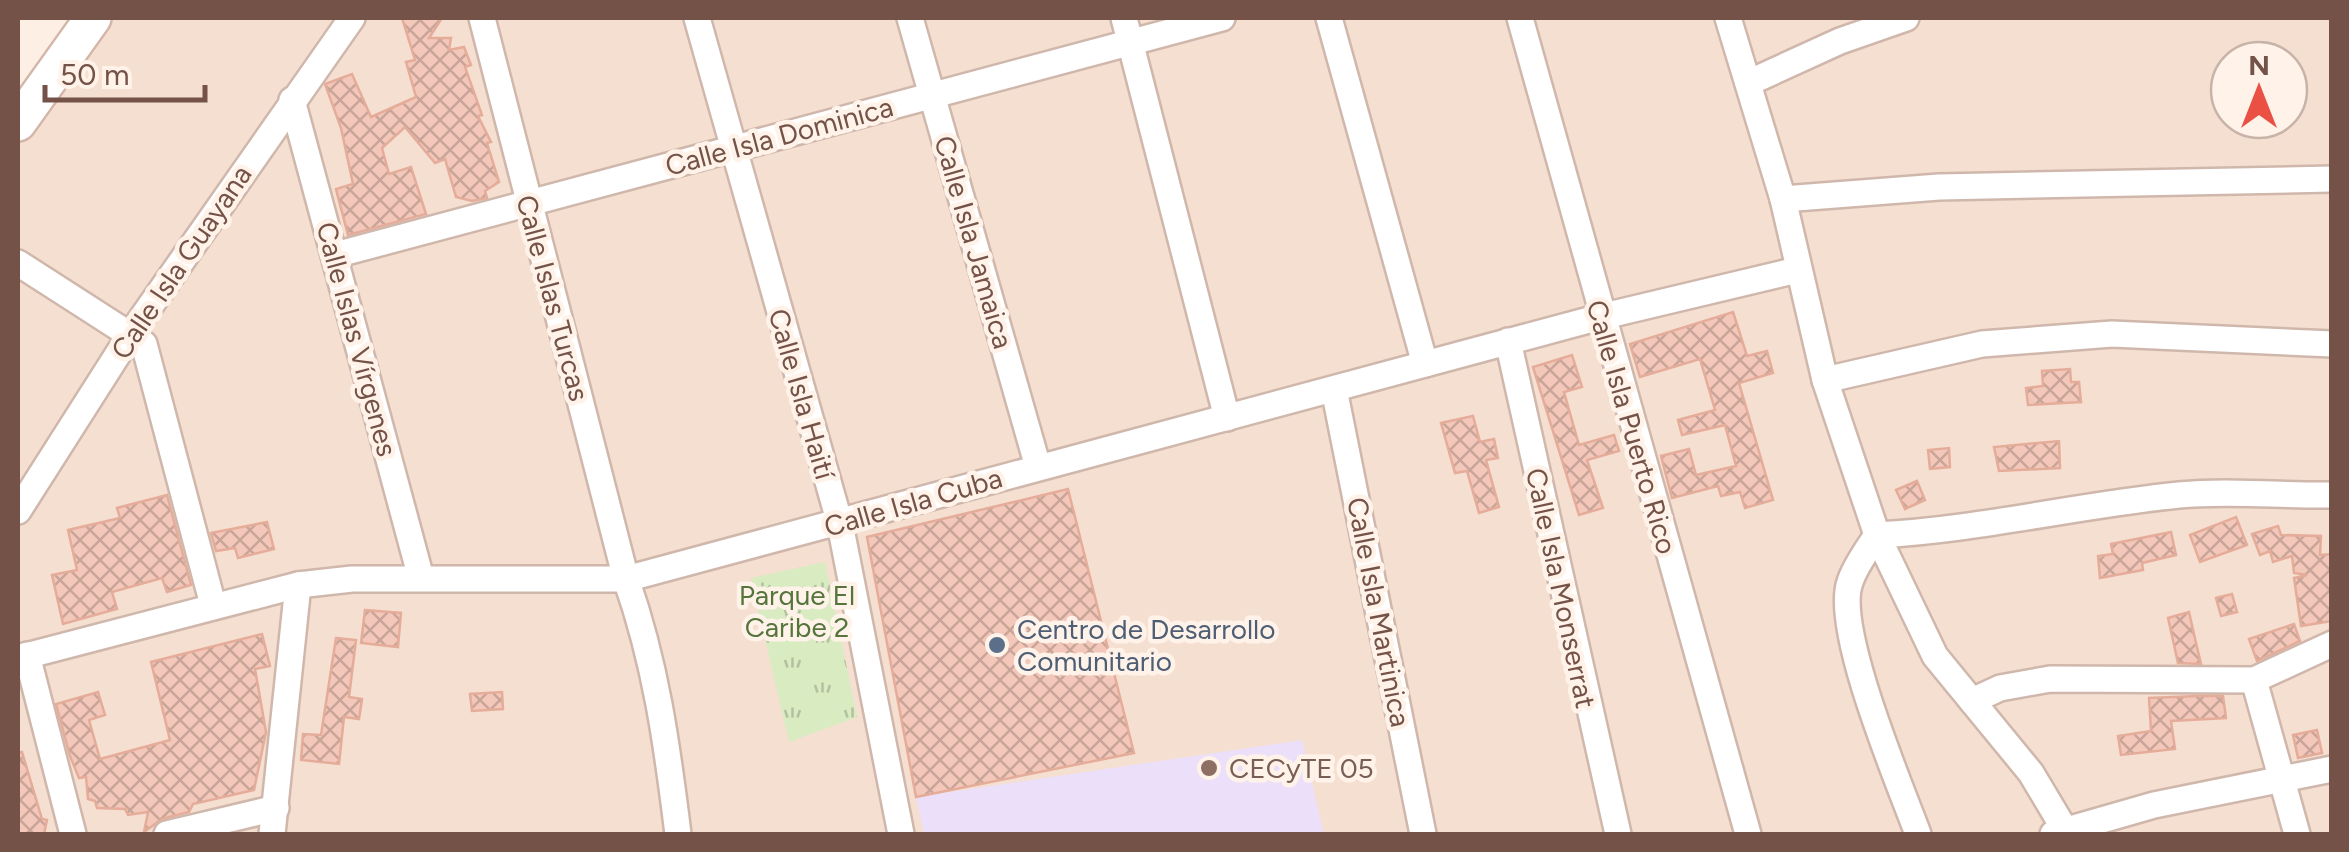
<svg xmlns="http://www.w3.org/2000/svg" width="2349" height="852" font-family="Figtree,sans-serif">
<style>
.residential{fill:#f5dfd1;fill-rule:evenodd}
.education{fill:#ecdff9}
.park{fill:url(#park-tufts)}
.building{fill:url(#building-cross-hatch);stroke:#e6ac9a;stroke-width:2.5}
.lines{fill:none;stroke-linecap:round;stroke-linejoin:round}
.street-casing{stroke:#d0b7ac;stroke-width:30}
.secondary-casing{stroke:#d3b6a9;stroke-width:40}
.street{stroke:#fff;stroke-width:25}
.secondary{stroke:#fff;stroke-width:35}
.service-dot{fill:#5c6f8a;stroke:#fff3e9;stroke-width:4}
.education-dot{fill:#8d6e63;stroke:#fff3e9;stroke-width:4}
.labels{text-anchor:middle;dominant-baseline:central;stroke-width:9;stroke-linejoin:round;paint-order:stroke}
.street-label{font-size:28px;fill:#755248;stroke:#fff3e9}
.park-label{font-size:28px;fill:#56753d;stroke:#fff3e9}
.service-label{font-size:28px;fill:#4e5e75;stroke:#fff3e9;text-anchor:start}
.education-label{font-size:28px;fill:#785e54;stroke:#fff3e9;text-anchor:start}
</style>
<defs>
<pattern id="park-tufts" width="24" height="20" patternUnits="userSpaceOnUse" patternTransform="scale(2.5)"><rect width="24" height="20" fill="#d8ebc1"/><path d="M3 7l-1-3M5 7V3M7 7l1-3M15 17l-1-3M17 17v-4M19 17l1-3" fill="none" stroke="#b4c19f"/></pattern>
<pattern id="building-cross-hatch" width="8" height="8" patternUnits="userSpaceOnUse" patternTransform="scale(2.5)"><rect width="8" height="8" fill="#f3c8ba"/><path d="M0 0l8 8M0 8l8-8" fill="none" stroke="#c9a599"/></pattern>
</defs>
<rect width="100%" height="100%" fill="#fdefe3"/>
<!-- residential -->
<path class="residential" d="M77,18H2331V834H18V100ZM2229,60H2289V120H2229Z"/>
<!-- education -->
<polygon class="education" points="1302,740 1324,834 924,834 916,797"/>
<!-- park -->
<polygon class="park" points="825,562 857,717 789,742 751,578"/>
<!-- building -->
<g class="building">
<polygon points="402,18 442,18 429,38 451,38 449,50 464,47 471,65 465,67 482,115 478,116 491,142 487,143 499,182 485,191 487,198 472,201 456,197 445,159 435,163 405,127 382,148 389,174 411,167 426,214 348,235 336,189 353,184 341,128 325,84 352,74 371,117 416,97 406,62 415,60"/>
<polygon points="1733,312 1747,356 1767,351 1773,373 1739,383 1773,500 1745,508 1740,492 1721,496 1718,486 1672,498 1661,456 1689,449 1696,475 1736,466 1725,425 1682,435 1678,420 1715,410 1700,359 1640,377 1630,344"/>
<polygon points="1572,355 1582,387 1564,392 1579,445 1614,435 1619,451 1587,460 1603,508 1579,515 1533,367"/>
<polygon points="2070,369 2071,382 2079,382 2081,402 2028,405 2026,388 2043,386 2042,371"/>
<polygon points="1473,416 1480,442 1494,439 1498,458 1486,460 1499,507 1479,513 1467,471 1455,473 1441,423"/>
<polygon points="2059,441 2060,468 1999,471 1994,447"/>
<polygon points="1949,448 1950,467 1930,469 1928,450"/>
<polygon points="1917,481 1925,500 1905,509 1896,490"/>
<polygon points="1068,489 1134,753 916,797 867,537"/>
<polygon points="167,495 191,585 167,592 162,578 112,592 117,609 63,624 52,575 77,570 68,530 120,518 117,508"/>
<polygon points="2236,517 2247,545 2200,562 2190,535"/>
<polygon points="267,522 274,549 238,558 235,548 216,551 211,533"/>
<polygon points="2278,526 2281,535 2321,536 2320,555 2332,554 2332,621 2301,626 2294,578 2307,575 2294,573 2292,556 2273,562 2270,551 2260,555 2252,534"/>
<polygon points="2171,532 2176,555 2142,563 2143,570 2100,578 2098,556 2113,554 2111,544"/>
<polygon points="2232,594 2237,612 2221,616 2216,598"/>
<polygon points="365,610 401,613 398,647 361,643"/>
<polygon points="2189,612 2196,643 2201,664 2178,663 2168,618"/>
<polygon points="2294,624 2300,641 2257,661 2249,639"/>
<polygon points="262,634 270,666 255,669 266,732 254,790 193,804 189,812 162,819 144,832 148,812 128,815 125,809 97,808 95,801 88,799 86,777 79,778 70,756 56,704 98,692 105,715 89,720 100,759 170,740 151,662"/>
<polygon points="336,638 356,640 349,697 362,699 359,719 344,717 339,764 301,760 303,734 321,735"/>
<polygon points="502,692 503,709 472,711 470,694"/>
<polygon points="2198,696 2223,696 2226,718 2171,721 2175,749 2121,755 2118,736 2151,731 2149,698"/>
<polygon points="2317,730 2322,753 2298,758 2293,735"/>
<polygon points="22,752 42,819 47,820 44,834 18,834 18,753"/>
</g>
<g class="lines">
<!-- street casing -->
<g class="street-casing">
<g id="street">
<path d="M482,18L626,579C656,664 667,745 678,834"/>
<polyline points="697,18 840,524 901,834"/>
<polyline points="910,18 1038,467"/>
<polyline points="1124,18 1227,418"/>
<polyline points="1329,18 1425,364"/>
<polyline points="1520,18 1748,834"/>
<polyline points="1728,18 1783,199 1825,380 1877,535 1935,656 2031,773 2065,830"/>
<polyline points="1748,83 1840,41 1906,18"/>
<polyline points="292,100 421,578"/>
<polyline points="1783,199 1939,187 2332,179"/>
<polyline points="335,255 1222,18"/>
<polyline points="18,263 144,344 213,605"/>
<polyline points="1508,341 1618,834"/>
<polyline points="1825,380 1982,344 2112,334 2332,344"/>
<polyline points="1334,389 1423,834"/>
<polyline points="18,511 132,332 352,18"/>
<path d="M1877,535C1978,530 2078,505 2179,495C2230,490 2280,496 2332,495"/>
<path d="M1877,535C1868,549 1855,566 1850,582C1833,628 1900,785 1918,834"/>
<polyline points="27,655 73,834"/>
<polyline points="18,658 298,585 352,579 626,579 1600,317 1797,270"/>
<polyline points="2254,680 2297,834"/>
<polyline points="1972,701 2000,688 2050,679 2254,680 2332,644"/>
<polyline points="167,834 276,808"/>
<polyline points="272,834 298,585"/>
<polyline points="2053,834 2154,805 2332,769"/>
</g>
</g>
<!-- secondary casing -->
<g class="secondary-casing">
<polyline id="secondary" points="18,123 93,18"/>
</g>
<!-- street -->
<use href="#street" class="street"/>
<!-- secondary -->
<use href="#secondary" class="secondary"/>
</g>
<!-- markers -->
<circle class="service-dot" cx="997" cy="645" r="10"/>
<circle class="education-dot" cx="1209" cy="768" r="10"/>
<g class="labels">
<!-- street labels -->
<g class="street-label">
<text transform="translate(779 136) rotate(-15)">Calle Isla Dominica</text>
<text transform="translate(974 242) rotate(74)">Calle Isla Jamaica</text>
<text transform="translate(181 262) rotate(-56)">Calle Isla Guayana</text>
<text transform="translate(553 298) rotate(75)">Calle Islas Turcas</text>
<text transform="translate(357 339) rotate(75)">Calle Islas Vírgenes</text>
<text transform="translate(802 394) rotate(74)">Calle Isla Haití</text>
<text transform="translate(1632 427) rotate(74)">Calle Isla Puerto Rico</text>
<text transform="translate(913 502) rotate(-16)">Calle Isla Cuba</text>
<text transform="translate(1561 588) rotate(78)">Calle Isla Monserrat</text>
<text transform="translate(1379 612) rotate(79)">Calle Isla Martinica</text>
</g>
<!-- park labels -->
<g class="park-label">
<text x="797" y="595">Parque El<tspan x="797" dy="32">Caribe 2</tspan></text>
</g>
<!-- service labels -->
<g class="service-label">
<text x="1017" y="629">Centro de Desarrollo<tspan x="1017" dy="32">Comunitario</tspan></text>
</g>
<!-- education labels -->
<g class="education-label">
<text x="1229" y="768">CECyTE 05</text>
</g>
</g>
<!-- border -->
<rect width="2349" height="852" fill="none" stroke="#755248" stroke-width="40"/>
<!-- north arrow -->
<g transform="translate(2259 90)"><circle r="48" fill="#fff3e9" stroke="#c8b3a9" stroke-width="2.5"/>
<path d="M0-8L18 38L0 25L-18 38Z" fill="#ea5144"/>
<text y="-15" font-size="28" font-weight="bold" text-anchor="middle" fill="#755248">N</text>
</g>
<!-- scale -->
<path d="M45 85v15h160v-15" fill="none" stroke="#755248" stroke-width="5"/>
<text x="60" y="85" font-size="30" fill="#755248" stroke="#fff3e9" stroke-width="8" paint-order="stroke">50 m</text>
</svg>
